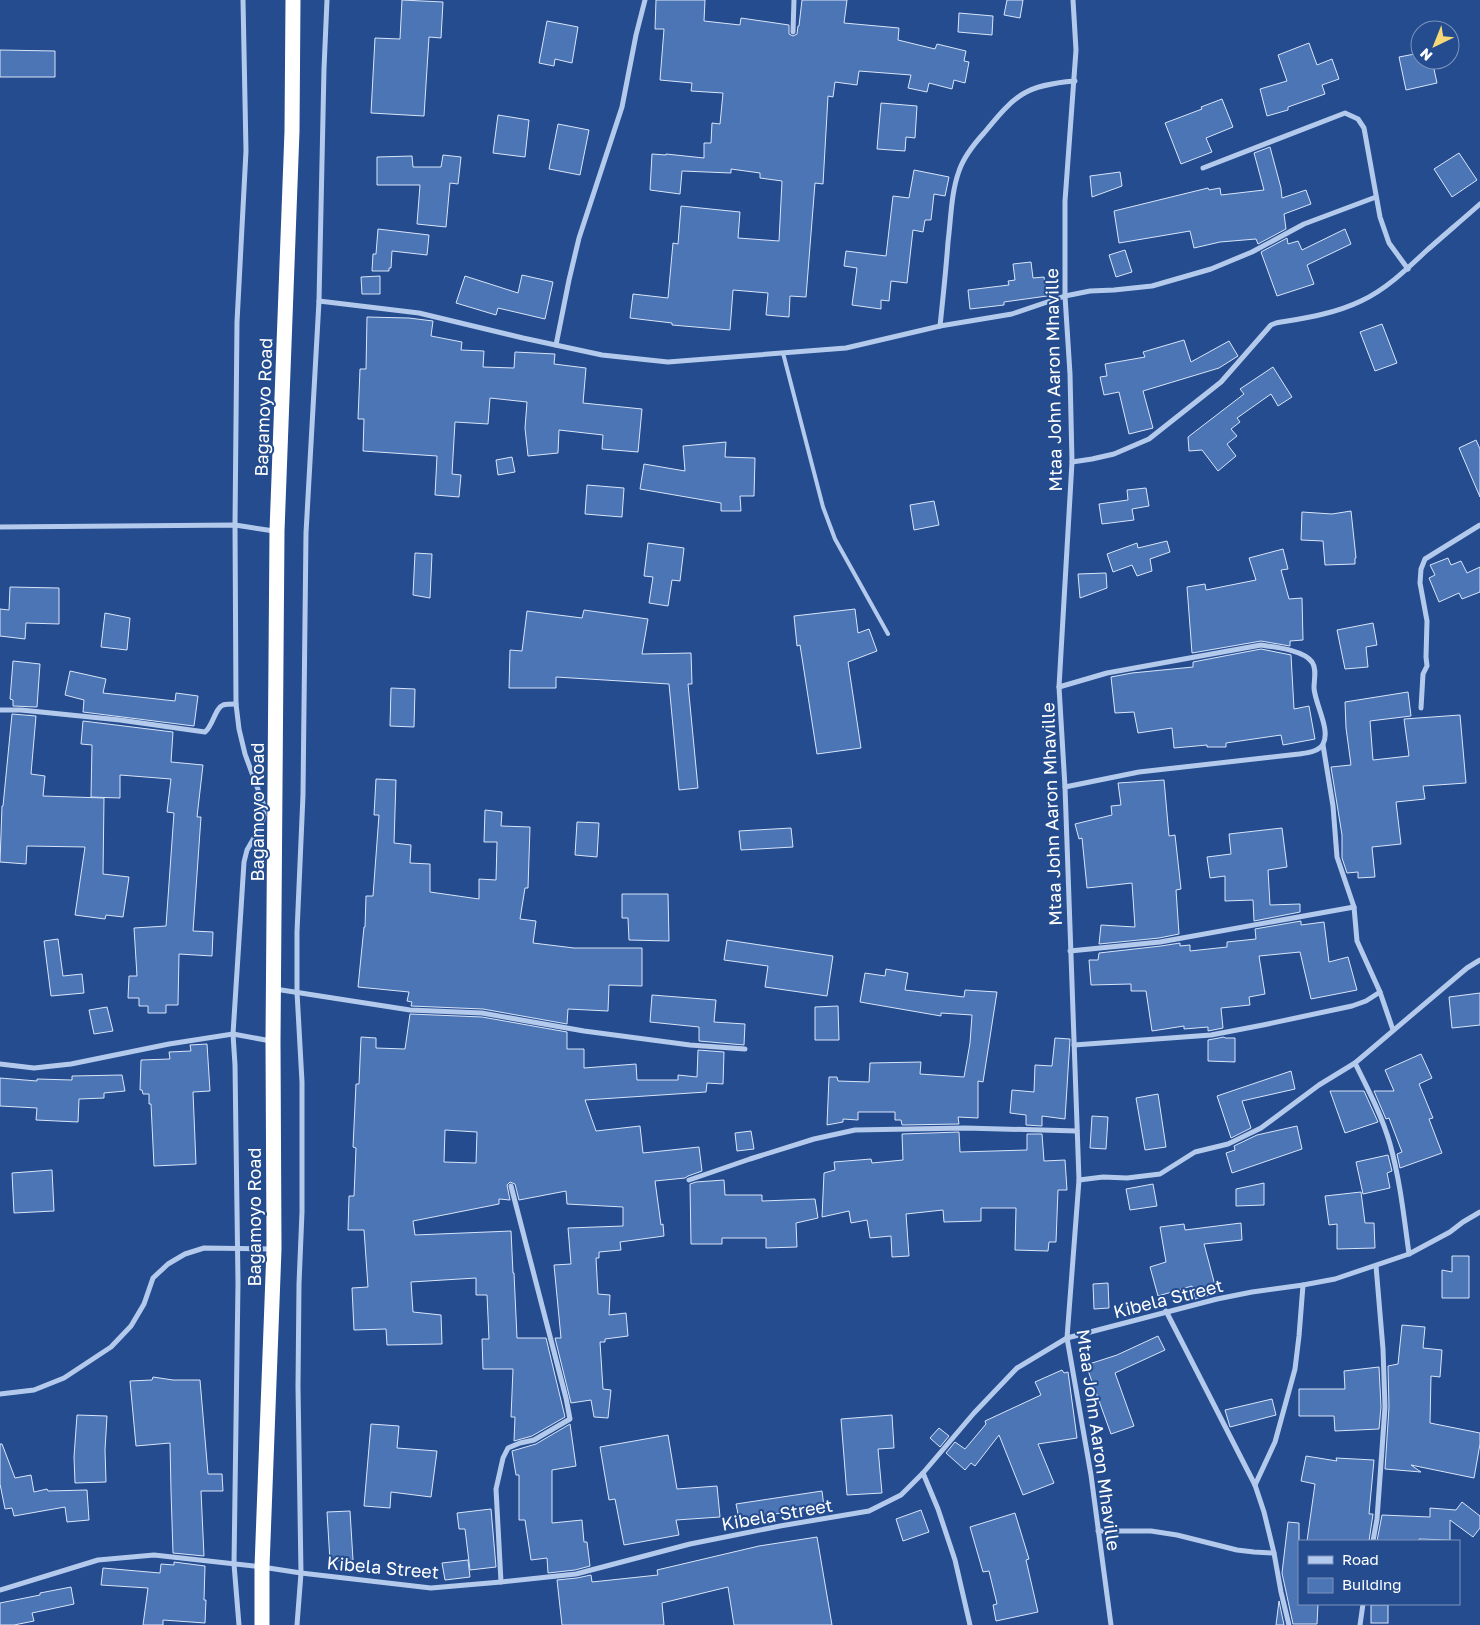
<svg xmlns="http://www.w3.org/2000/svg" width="1480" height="1625" font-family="'Golos Text',sans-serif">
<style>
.building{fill:#4c75b6;stroke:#d9e5f9;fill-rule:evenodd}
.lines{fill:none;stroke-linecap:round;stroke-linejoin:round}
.lane{stroke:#b4caec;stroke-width:4}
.street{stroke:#b4caec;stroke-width:5}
.highway{stroke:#fff;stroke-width:15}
.labels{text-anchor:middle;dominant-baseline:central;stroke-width:4;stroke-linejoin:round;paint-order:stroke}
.street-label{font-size:18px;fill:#fff;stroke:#244c8f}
</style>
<rect width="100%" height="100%" fill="#244c8f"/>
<!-- building -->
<g class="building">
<polygon points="402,0 443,2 441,38 429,37 424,116 371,113 375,38 400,39"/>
<polygon points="656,0 705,0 704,21 740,25 741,18 789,25 789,34 793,36 797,34 798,26 799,26 802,0 847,0 844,23 899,28 898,40 935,49 937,44 966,51 964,61 969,62 965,83 954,80 952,89 929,83 927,92 908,88 911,75 859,71 857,85 835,82 833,97 828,96 823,184 815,183 806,297 790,296 789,317 766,315 768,293 733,290 730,330 672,325 672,323 630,318 633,294 668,298 673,243 678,244 681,206 740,212 738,238 779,241 782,181 760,178 760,173 731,169 731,173 682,171 680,194 650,190 652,154 666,155 666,154 704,158 704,143 711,143 712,123 720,124 723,93 691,91 692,83 660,80 664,29 655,29"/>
<polygon points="1007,0 1023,0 1020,18 1004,15"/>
<polygon points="959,13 993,16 992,35 958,32"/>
<polygon points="547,21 578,27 572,63 555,59 554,66 539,63"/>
<polygon points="1309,43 1317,65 1332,59 1339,79 1322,85 1325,94 1288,107 1288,110 1267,116 1260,89 1287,81 1278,55"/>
<polygon points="0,50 55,51 55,77 0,77"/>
<polygon points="1420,53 1420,60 1432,60 1437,83 1406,90 1399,57"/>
<polygon points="1222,99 1233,127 1206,138 1212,152 1181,164 1165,123 1202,109 1201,107"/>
<polygon points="881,103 917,106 915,138 906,137 905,151 877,149"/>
<polygon points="498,115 529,120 525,157 493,153"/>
<polygon points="558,124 589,130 580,175 549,169"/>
<polygon points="1270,147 1281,188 1282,198 1306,190 1311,204 1284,214 1286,229 1258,244 1256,239 1220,242 1194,248 1190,231 1119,243 1114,211 1208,188 1209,190 1220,188 1221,195 1264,190 1254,153"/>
<polygon points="1459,153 1477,180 1452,197 1434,169"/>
<polygon points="443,155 461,157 458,184 450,183 446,227 417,224 420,185 377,185 377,157 412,156 413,167 441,167"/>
<polygon points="914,170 949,177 945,196 934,194 931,220 925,220 923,232 913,230 907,283 891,281 889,301 881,300 881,309 852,305 857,268 844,266 846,251 886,256 893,196 909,198"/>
<polygon points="1120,172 1122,186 1092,197 1090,176"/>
<polygon points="378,229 429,235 427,255 392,251 391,268 389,268 389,271 372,271 373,254 376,254"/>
<polygon points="1345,229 1351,244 1307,265 1314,284 1277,296 1261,252 1287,238 1288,244 1298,241 1302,250"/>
<polygon points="1125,250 1132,272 1116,277 1109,255"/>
<polygon points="1031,262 1033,278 1044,277 1047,296 1004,302 1004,305 970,309 968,290 1009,285 1008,281 1015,280 1013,264"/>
<polygon points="522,275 553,282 545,319 498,308 496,315 456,303 465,276 518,293"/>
<polygon points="380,276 380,294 362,294 361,277"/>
<polygon points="367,317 409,318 433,321 431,336 462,342 461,350 484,351 483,367 514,368 515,352 555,354 554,364 586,368 583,403 642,409 638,452 602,449 603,435 559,430 558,453 528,456 525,428 527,402 490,398 488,424 455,422 452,474 461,475 459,497 435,495 437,456 363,451 364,419 358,419 360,369 366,369"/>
<polygon points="1382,324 1397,363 1375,371 1360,332"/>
<polygon points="1184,340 1191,362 1229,341 1238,356 1219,368 1143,391 1153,428 1129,434 1119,392 1104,395 1100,377 1107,376 1105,364 1145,357 1143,352"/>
<polygon points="1273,367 1292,397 1278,406 1271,394 1237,418 1240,422 1231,429 1237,436 1227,444 1236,456 1218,471 1202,450 1189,451 1188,437 1244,394 1240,389"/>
<polygon points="1476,440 1480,449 1480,497 1459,448"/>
<polygon points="726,442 725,457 755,458 754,496 740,496 741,511 721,511 721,503 640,489 644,464 685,471 683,446"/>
<polygon points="512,457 515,472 498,475 496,460"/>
<polygon points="587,485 624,488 622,517 585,514"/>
<polygon points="1146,488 1149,506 1132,509 1134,520 1102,524 1099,504 1128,500 1127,490"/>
<polygon points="934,501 939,525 914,530 910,505"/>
<polygon points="1351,511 1356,558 1355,558 1355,564 1325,565 1323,541 1301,540 1302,512 1332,514"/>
<polygon points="1167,541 1170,552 1150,559 1152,571 1137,576 1132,565 1113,572 1107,554 1137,543 1138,548"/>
<polygon points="648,543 684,548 680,581 672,580 668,606 649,603 653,577 644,576"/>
<polygon points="1283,549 1288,569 1281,570 1289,599 1302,598 1303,640 1290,641 1290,646 1261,641 1192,653 1187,587 1205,584 1206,590 1256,580 1249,558"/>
<polygon points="415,553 432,554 430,598 413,595"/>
<polygon points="1448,558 1451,565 1461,561 1467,573 1480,567 1480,592 1462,599 1459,593 1439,602 1429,578 1435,575 1430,565"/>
<polygon points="1106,573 1107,588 1080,598 1078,574"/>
<polygon points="10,587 59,588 59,624 26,623 25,639 0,636 0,609 9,610"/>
<polygon points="855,609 858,633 869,629 877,651 848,662 861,748 817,754 800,645 797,646 794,616"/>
<polygon points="584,610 648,619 642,654 691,653 692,684 688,684 698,788 679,790 669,684 556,677 556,688 509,688 510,650 522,651 527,611 582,618"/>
<polygon points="105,613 130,618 127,650 101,647"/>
<polygon points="1373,623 1377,645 1366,647 1368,667 1345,669 1337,630"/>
<polygon points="1261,649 1291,655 1294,709 1309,706 1315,739 1283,745 1281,735 1226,743 1226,747 1207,747 1207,745 1174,748 1172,728 1138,733 1134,712 1115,713 1111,677 1132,673 1193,667 1193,662"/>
<polygon points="13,661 40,664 37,707 13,706 13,700 10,699"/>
<polygon points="70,671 106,679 103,693 175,701 176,693 198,696 194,726 83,712 84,700 65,695"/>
<polygon points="391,688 415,689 414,727 390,726"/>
<polygon points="1408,692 1411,716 1370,721 1373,760 1409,756 1404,719 1460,715 1466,783 1423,786 1425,799 1396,802 1401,844 1372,847 1375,877 1358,878 1358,872 1347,873 1342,858 1342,835 1331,767 1351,765 1346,728 1345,702"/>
<polygon points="12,714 36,716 31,774 45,776 43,796 104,798 103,874 129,877 123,917 106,915 105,919 75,915 85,847 27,846 26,864 0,862 2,806 3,806"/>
<polygon points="83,721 173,732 171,762 203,765 197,817 201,817 193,931 213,932 212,956 179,954 178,1005 166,1005 166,1013 148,1013 148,1006 139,1006 139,998 128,998 129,976 137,976 134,928 166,926 174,813 167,812 171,779 120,775 120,798 91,797 92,745 81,744"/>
<polygon points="376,779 396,780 394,843 411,845 410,863 430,864 430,892 479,899 479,879 496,880 497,842 484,842 485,810 502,812 501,826 530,827 528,888 525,888 520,919 536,921 533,943 574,948 642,948 642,986 609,985 608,1011 568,1009 567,1024 483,1009 411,1006 412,1002 407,1001 409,992 358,987 364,927 365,927 366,896 373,896 379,815 374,815"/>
<polygon points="1164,780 1169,836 1175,835 1181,889 1176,890 1179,934 1159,938 1099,944 1101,925 1135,927 1132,883 1087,888 1082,838 1079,839 1075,824 1112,815 1111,806 1121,805 1118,783"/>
<polygon points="577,822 599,823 597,857 575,855"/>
<polygon points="791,828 793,847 741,850 739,831"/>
<polygon points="1282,828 1287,867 1268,870 1270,905 1300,904 1300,912 1254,921 1253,900 1225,901 1225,876 1210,878 1207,857 1231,854 1229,834"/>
<polygon points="622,894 668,894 669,941 629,940 628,918 622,918"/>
<polygon points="1301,921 1301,925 1324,922 1329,962 1348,957 1357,990 1311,999 1300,952 1259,956 1265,994 1249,997 1250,1005 1221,1008 1223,1028 1208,1031 1208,1027 1184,1029 1184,1026 1152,1031 1146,991 1131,991 1131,984 1091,985 1089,960 1098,960 1099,953 1161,946 1180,943 1180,946 1190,945 1190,951 1227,947 1227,942 1256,939 1255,929"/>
<polygon points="58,939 63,976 82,974 84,993 51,996 44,941"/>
<polygon points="727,940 833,956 827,996 765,987 768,966 724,960"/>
<polygon points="886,969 908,973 905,990 964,997 965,990 997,992 983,1082 978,1081 978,1118 958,1117 959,1124 902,1125 901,1120 895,1120 895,1112 858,1112 858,1120 843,1119 843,1122 827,1125 829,1077 837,1077 838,1081 869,1082 870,1063 921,1062 920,1074 964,1077 970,1043 972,1015 941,1013 941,1016 860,1002 865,973 885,976"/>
<polygon points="1480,993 1480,1025 1452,1028 1449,997"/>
<polygon points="652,995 716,1000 714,1022 745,1024 744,1045 699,1041 699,1027 650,1022"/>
<polygon points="838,1006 839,1040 815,1040 815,1007"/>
<polygon points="107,1007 113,1031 94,1034 89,1010"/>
<path d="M410,1014L482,1017L567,1032V1049H584V1068L636,1064L637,1080H678V1075L697,1077L698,1050L724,1052L723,1084L707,1083L706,1092L585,1100L596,1131L640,1126L643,1153L699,1147L702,1171L688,1176L685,1178L655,1181L661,1225L663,1224L664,1236L620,1242L621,1250L599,1252V1258H596L598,1294L610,1295L609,1315L626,1313L628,1336L605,1339V1342H600L603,1389L611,1390L608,1418L594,1417L591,1400L571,1403L555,1338H561L554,1265L571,1264L568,1228L623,1226V1207L567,1204L566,1191L519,1200L515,1184L510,1182L507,1185L510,1200L499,1199V1204L413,1221L415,1235L511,1231L513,1273H514L517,1338H546L565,1417L532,1436L514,1441L515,1417H511L513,1369H483L482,1339H489L487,1295H476V1278L411,1282L413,1312L441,1315L442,1344L387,1345L386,1329L354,1330L352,1288L368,1287L364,1230H348L349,1196H354L356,1148L353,1147L356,1084H359L361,1037L376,1038V1048L405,1049ZM445,1130L477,1132L476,1163L444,1162Z"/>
<polygon points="1224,1037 1225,1038 1235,1038 1235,1062 1208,1061 1208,1040"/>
<polygon points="1055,1038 1070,1039 1065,1119 1042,1116 1042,1126 1026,1125 1026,1115 1010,1113 1012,1090 1034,1092 1035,1065 1052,1066"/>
<polygon points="207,1044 210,1091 193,1092 196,1164 154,1166 151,1104 149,1104 149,1094 143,1094 142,1090 140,1090 141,1060 170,1059 169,1052 191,1051 190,1045"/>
<polygon points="1421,1054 1432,1078 1419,1084 1433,1118 1429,1119 1442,1153 1400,1168 1397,1154 1402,1152 1389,1118 1386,1119 1374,1091 1394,1091 1385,1070"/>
<polygon points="1291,1071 1295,1089 1242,1101 1251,1128 1231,1138 1217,1096"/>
<polygon points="122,1075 125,1091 104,1093 104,1098 79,1099 78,1122 36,1120 37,1108 0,1106 0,1078 37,1081 37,1079 72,1080 72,1076"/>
<polygon points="1330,1091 1364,1091 1378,1122 1345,1133"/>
<polygon points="1158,1094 1166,1147 1145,1150 1136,1098"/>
<polygon points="1092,1116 1108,1117 1106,1149 1090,1148"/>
<polygon points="1297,1126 1302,1149 1232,1173 1226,1153 1235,1150 1234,1146 1257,1135"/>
<polygon points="751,1131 754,1149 737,1151 735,1133"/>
<polygon points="959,1132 960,1152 1027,1150 1027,1134 1042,1134 1044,1161 1065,1160 1067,1190 1058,1190 1056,1242 1049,1242 1048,1251 1015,1250 1016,1208 981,1208 981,1221 944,1222 943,1210 906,1214 909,1256 892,1257 891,1236 870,1238 867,1220 851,1223 849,1211 822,1217 824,1173 835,1170 834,1162 871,1159 872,1163 903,1160 902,1134"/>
<polygon points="1388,1155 1392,1171 1387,1173 1390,1188 1363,1194 1356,1162"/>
<polygon points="52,1170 54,1211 14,1213 12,1173"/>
<polygon points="724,1180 725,1195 762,1195 762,1201 815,1199 818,1218 796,1223 797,1247 766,1248 766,1238 722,1238 722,1244 691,1244 690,1184 696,1182"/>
<polygon points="1264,1183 1264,1205 1236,1206 1236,1189"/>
<polygon points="1153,1184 1157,1206 1130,1210 1126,1189"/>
<polygon points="1361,1192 1365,1223 1374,1223 1375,1248 1337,1249 1337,1224 1329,1225 1325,1196"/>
<polygon points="1241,1223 1242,1240 1204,1244 1217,1293 1195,1299 1192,1286 1158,1296 1150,1267 1166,1262 1160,1227 1184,1224 1185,1230"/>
<polygon points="1452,1256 1469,1256 1469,1298 1442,1298 1442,1270 1452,1272"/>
<polygon points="1108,1283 1109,1308 1094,1309 1093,1284"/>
<polygon points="1402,1325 1425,1327 1423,1348 1442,1350 1440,1377 1431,1376 1430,1423 1480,1433 1480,1444 1474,1478 1411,1465 1421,1472 1385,1469 1389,1407 1388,1366 1398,1364"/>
<polygon points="1158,1336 1165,1350 1115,1373 1134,1426 1111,1434 1086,1365 1117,1355"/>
<polygon points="1379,1367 1381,1407 1379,1429 1335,1431 1334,1416 1299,1416 1299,1389 1345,1389 1344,1371"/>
<polygon points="1062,1370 1064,1373 1068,1372 1077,1438 1038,1444 1054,1483 1023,1495 999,1435 975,1466 971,1463 965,1470 946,1453 955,1442 965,1449 986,1424 985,1421 1041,1395 1035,1382"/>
<polygon points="153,1377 173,1380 200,1380 208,1474 222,1474 223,1491 201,1491 204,1556 173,1553 171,1491 170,1443 136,1446 130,1381 152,1380"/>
<polygon points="1272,1399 1276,1415 1230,1427 1225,1410"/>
<polygon points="77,1415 107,1416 105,1450 106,1482 75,1483 74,1457"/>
<polygon points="892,1415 894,1448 878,1449 882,1493 847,1495 841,1419"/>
<polygon points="371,1424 399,1426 397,1448 437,1451 431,1497 391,1492 390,1508 364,1506"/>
<polygon points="570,1424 576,1466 552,1470 552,1523 582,1520 584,1542 587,1542 590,1566 575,1570 548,1573 547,1558 531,1560 525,1520 519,1520 519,1475 516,1475 512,1451 536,1444"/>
<polygon points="939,1428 949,1436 940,1447 930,1438"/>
<polygon points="668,1435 677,1489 717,1486 720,1517 676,1520 679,1535 624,1545 615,1499 609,1500 600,1447"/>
<polygon points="0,1444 2,1444 15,1478 31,1475 34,1492 47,1489 48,1491 87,1490 89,1520 67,1522 65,1507 14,1516 12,1508 5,1509 0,1484"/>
<polygon points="1306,1456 1337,1461 1336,1458 1374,1460 1369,1514 1373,1514 1369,1541 1307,1541 1315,1484 1301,1481"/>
<polygon points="822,1491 824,1507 739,1519 736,1504"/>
<polygon points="1462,1502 1480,1516 1480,1528 1473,1537 1450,1520 1450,1540 1419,1539 1419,1541 1377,1541 1382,1515 1430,1517 1430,1508 1456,1510"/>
<polygon points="491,1509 496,1567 470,1570 465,1529 459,1529 457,1513"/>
<polygon points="921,1510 929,1532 903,1541 896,1519"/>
<polygon points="350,1511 353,1560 330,1561 327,1512"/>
<polygon points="1015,1513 1029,1559 1026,1560 1038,1612 996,1621 993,1605 997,1604 989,1571 983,1572 970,1527"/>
<polygon points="1288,1522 1299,1523 1299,1604 1318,1604 1317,1624 1293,1624 1282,1573"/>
<polygon points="817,1537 832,1625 734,1625 728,1587 662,1603 664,1625 562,1625 557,1580 577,1578 591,1575 592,1582 658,1575 657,1570 759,1546"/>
<polygon points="468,1560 470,1577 445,1580 442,1563"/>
<polygon points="174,1562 205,1566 204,1600 206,1600 205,1623 163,1620 163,1625 143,1625 148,1588 101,1585 103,1568 160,1573 161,1564 174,1565"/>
<polygon points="71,1587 74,1604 32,1613 34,1621 14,1625 0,1625 0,1603 40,1595 40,1593"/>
<polygon points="1279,1601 1284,1625 1276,1625"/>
<rect x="1371" y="1605" width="17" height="18"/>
</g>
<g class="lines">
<!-- lane -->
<polyline class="lane" points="783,353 823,507 835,539 888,634"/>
<!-- street -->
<g class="street">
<polyline points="1073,0 1076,50 1065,201 1065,296 1070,374 1072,462 1059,687 1065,787 1079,1180 1067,1338 1091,1475 1111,1625"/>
<polyline points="793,32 794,0"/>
<polyline points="1203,168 1345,113 1358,119 1364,128 1380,217 1389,243 1408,269"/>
<polyline points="319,301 419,313 523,338 602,355 668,362 846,348 940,326 1012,314 1065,296 1090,291 1114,290 1152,286 1211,269 1252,252 1304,224 1376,197"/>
<path d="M940,326C943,298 946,270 948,242C951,219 951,193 959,171C964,156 974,144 984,133C1015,95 1025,85 1075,81"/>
<polyline points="556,345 569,280 579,238 622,107 636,35 645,0"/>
<path d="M1072,462L1092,459L1114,454L1149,439L1221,382L1271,325L1276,323C1305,318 1334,314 1361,301C1385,290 1406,270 1425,252C1443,236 1462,220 1480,204"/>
<polyline points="0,527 235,525 274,531"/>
<path d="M1059,687L1107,673L1261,645C1274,647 1304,650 1312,662C1317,669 1314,679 1314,688C1315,704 1331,730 1323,744C1319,752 1306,753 1299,754L1139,772L1065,787"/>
<polyline points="1421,708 1423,674 1427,666 1426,657 1427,621 1420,583 1421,569 1425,559 1480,525"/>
<path d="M0,710H21L120,720L205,732C213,726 215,708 223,705C227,704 232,704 236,704"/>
<polyline points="1323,745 1333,806 1337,857 1354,907 1357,941 1380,992 1393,1030"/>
<polyline points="1070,951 1160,942 1354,907"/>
<polyline points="275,989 410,1010 482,1013 584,1031 690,1045 745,1049"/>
<polyline points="1074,1045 1211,1035 1263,1025 1352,1006 1366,1001 1380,992"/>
<path d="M1355,1063C1368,1089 1382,1116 1390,1144C1400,1180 1404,1217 1409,1254"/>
<polyline points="0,1064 34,1068 71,1064 169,1044 233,1034 271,1041"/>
<polyline points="689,1180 750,1159 814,1139 855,1130 965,1128 1077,1131"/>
<polyline points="1079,1180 1103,1177 1127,1178 1160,1174 1195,1152 1228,1144 1261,1128 1319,1085 1355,1063 1467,968 1480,960"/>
<polyline points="1166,1311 1255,1485 1264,1512 1274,1553 1281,1592 1289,1625"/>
<polyline points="0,1394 34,1390 64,1378 111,1347 131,1326 144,1304 153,1278 168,1264 185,1254 204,1248 273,1249"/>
<polyline points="923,1473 938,1509 955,1560 970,1625"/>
<polyline points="1255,1485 1275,1442 1295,1369 1299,1336 1303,1285"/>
<polyline points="1098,1531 1151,1531 1177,1535 1237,1550 1254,1552 1274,1553"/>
<polyline points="1373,1541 1377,1519 1385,1407 1383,1349 1376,1266"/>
<polyline points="501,1582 496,1489 503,1458 508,1448 520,1443 534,1440 570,1419 566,1398 511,1186"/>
<polyline points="0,1590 98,1560 154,1555 262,1567 301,1573 431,1588 501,1582 576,1574 690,1544 780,1526 869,1511 901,1495 923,1473 974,1413 1017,1368 1067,1338 1217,1299 1252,1292 1303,1285 1335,1279 1409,1254 1450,1232 1463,1222 1480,1212"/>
<polyline points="239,1625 234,1564 238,1283 235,1065 233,1034 244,862 247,850 261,826 264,815 263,803 245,754 239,729 236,704 235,525 237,322 246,151 243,0"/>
<polyline points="297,1625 301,1573 298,1387 299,1284 302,1212 302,1082 297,992 297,932 303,795 306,533 319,301 324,69 327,0"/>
<polyline points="1360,1625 1363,1604"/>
</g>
<!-- highway -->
<polyline class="highway" points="262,1625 262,1567 274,1249 273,1041 277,531 292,131 293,0"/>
</g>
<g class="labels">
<!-- street labels -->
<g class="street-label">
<text transform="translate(1053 380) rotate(-91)">Mtaa John Aaron Mhaville</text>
<text transform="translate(263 407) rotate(-88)">Bagamoyo Road</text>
<text transform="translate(257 812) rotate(-90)">Bagamoyo Road</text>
<text transform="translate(1051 814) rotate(-92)">Mtaa John Aaron Mhaville</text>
<text transform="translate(254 1217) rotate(-90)">Bagamoyo Road</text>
<text transform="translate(1168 1298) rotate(-14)">Kibela Street</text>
<text transform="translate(1099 1440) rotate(82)">Mtaa John Aaron Mhaville</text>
<text transform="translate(777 1514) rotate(-10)">Kibela Street</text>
<text transform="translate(383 1567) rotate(5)">Kibela Street</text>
</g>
</g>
<!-- legend -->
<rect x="1298" y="1540" width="162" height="65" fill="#244c8f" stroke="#7c94bc"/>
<rect x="1308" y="1556" width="25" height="8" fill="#b4caec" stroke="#7c94bc"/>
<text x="1342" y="1565" font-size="15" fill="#ffffff">Road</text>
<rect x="1308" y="1578" width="25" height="15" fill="#4c75b6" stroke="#7c94bc"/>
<text x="1342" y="1590" font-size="15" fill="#ffffff">Building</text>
<!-- north arrow -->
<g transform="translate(1435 45) rotate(223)"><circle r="24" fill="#244c8f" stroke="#7c94bc"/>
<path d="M0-4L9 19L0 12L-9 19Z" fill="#f6d977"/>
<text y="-8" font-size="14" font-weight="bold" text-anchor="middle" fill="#ffffff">N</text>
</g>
</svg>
